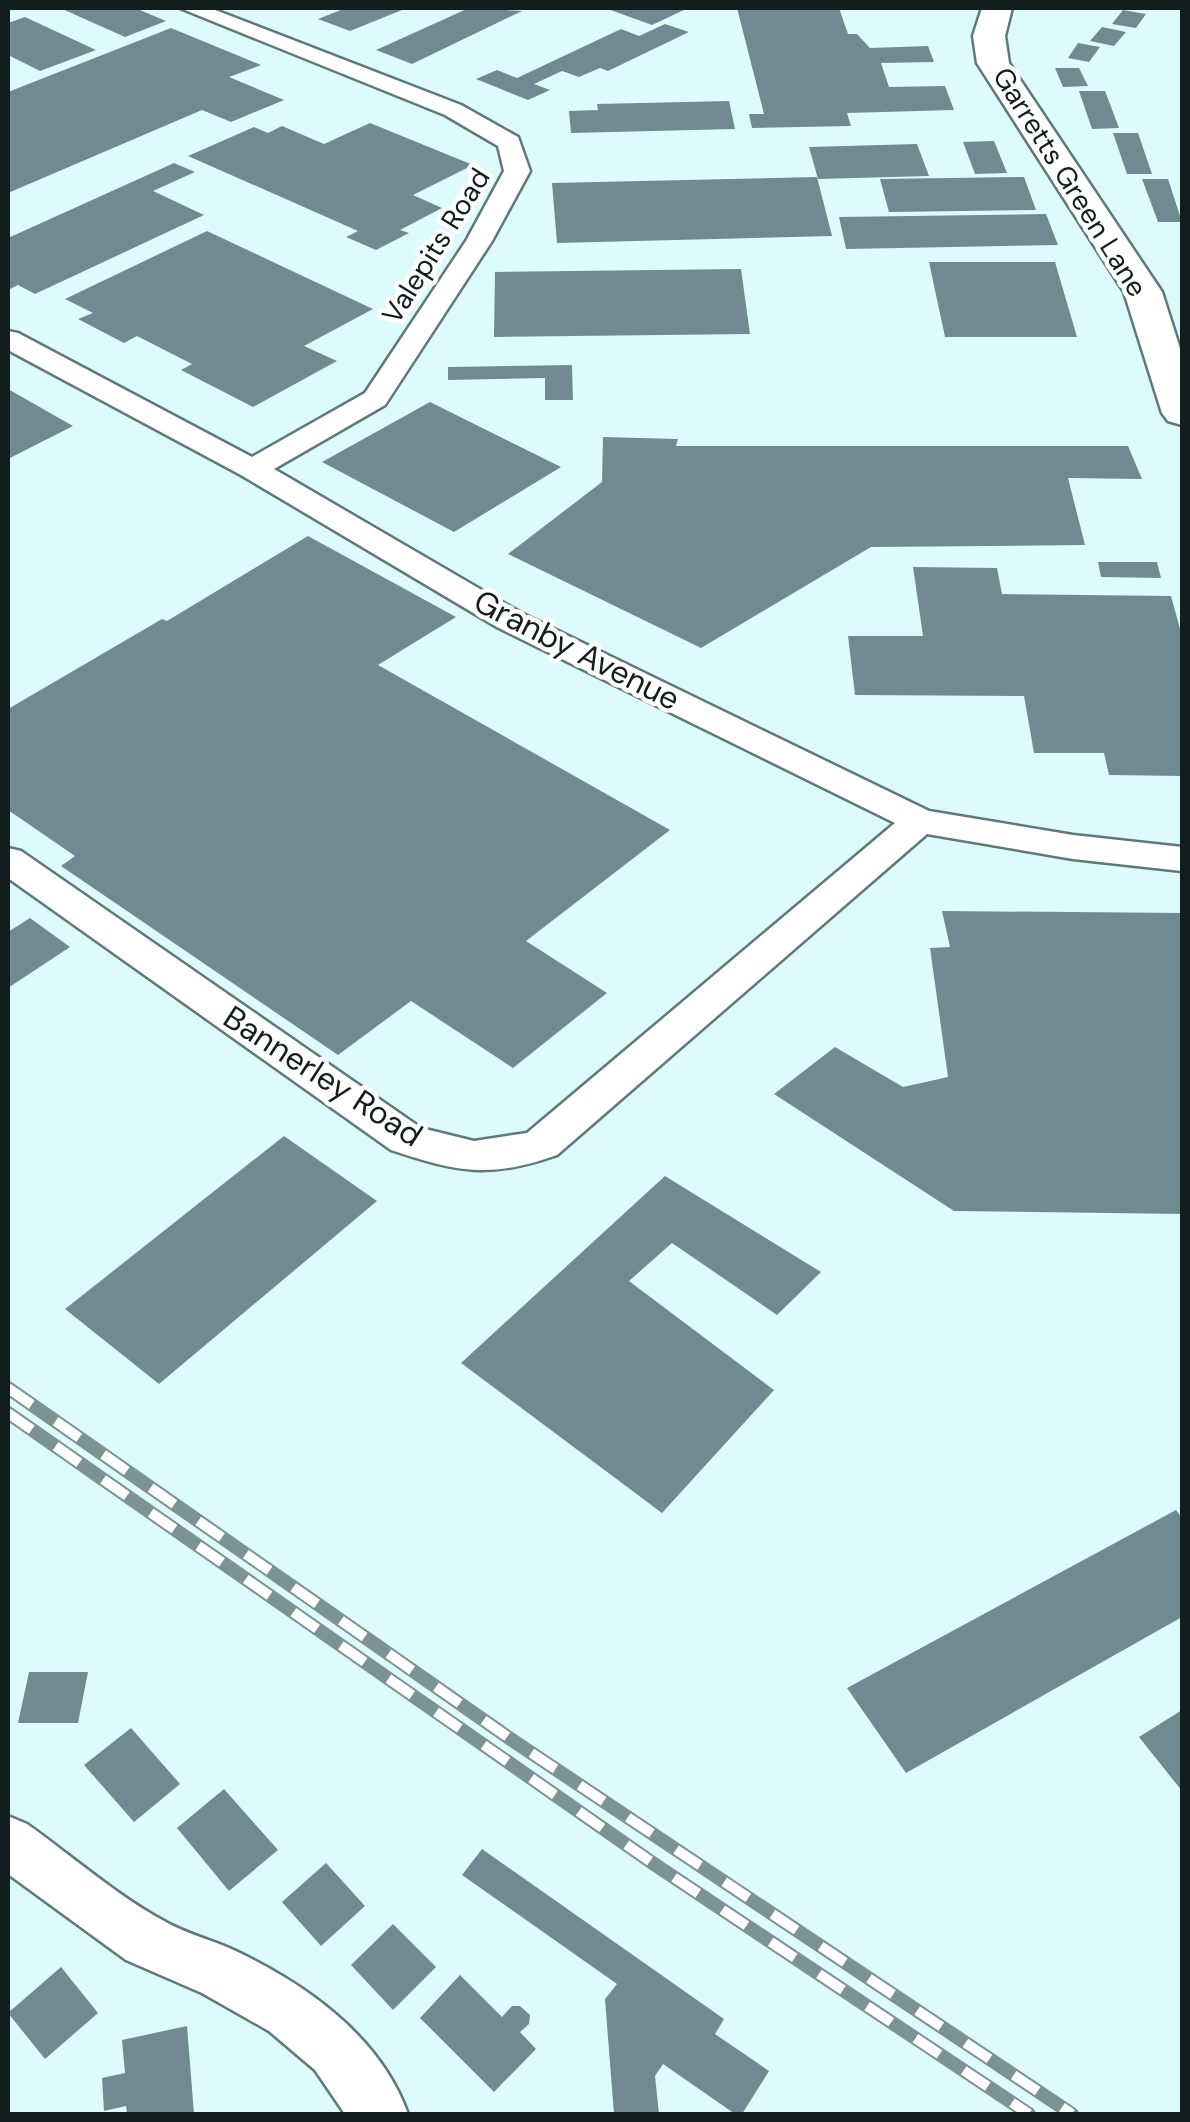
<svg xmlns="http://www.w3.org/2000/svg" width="1190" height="2122" font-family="'DM Sans',sans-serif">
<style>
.building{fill:#718a91}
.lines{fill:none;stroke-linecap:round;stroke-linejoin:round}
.street-casing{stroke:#5f797b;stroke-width:5}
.secondary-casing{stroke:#5f797b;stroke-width:5}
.street{fill:#fff;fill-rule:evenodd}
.secondary{fill:#fff;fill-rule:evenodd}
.rail-casing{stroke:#7d9293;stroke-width:14}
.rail{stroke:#fff;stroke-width:10;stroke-dasharray:29;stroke-linecap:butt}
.labels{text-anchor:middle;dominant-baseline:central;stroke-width:9;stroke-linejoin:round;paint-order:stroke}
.far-street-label{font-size:28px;fill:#121d1d;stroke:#fff}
.street-label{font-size:32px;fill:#121d1d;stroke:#fff}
</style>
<rect width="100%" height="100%" fill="#ddfbfc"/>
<!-- building -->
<g class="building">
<polygon points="60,8 135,8 166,21 125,37"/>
<polygon points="346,8 407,8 350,31 318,19"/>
<polygon points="469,8 522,11 412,64 376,50"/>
<polygon points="605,8 682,8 686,9 652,25"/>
<polygon points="737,8 839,8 848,34 857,34 870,48 928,46 934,62 881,63 889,87 945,86 954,110 847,113 851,126 752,128 749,114 764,114"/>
<polygon points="1123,10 1146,14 1136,28 1112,24"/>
<polygon points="25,17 96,50 40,71 8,55 8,23"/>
<polygon points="665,24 689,32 608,71 600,68 579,77 562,71 534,84 550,90 528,100 476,79 497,70 517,78 621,29 639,36"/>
<polygon points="1102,27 1126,32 1114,46 1090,41"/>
<polygon points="171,28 261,65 229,77 284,100 231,122 202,110 8,193 8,92"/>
<polygon points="1078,43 1100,47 1089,62 1068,58"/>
<polygon points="1055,68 1079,68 1088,86 1063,87"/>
<polygon points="1079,91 1105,91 1119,128 1092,129"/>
<polygon points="729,101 735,129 571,133 569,111 598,110 597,104"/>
<polygon points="370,123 473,165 413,195 442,208 400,230 409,233 376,250 346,237 358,231 188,156 254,127 268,133 282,126 324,144"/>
<polygon points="1113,133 1138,133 1152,174 1127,174"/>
<polygon points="994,141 1007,173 975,174 963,142"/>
<polygon points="917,144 929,176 818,179 809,147"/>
<polygon points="174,163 195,172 153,191 204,215 35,294 18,285 8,290 8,238"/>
<polygon points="817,177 832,236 557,243 552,183"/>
<polygon points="1024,177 1036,210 889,212 880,179"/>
<polygon points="1142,179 1168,179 1182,222 1158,222"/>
<polygon points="1046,214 1058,245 846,249 839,217"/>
<polygon points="207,231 373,309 304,346 337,361 253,407 181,370 192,364 137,336 124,343 78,319 93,313 65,299"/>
<polygon points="929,262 1055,262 1077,337 945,337"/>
<polygon points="741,269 750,334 494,337 495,272"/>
<polygon points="572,365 573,400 545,400 545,378 448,380 448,367"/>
<polygon points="8,389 73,426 8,459"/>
<polygon points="430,402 561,467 454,532 322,462"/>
<polygon points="603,437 678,439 676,446 1128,446 1142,479 1068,478 1085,545 871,547 701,648 508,554 602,482"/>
<polygon points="308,536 456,617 378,665 670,830 526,941 607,993 513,1068 411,1001 338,1055 61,866 75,856 8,810 8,709 162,619 167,621"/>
<polygon points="1098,562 1157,562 1161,578 1101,577"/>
<polygon points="913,567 997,568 1002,594 1171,596 1182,636 1182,776 1109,775 1104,753 1034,753 1024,696 855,695 848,636 923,636"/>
<polygon points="942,911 1182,913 1182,1214 954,1211 774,1094 835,1047 903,1087 948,1077 930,948 950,947"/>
<polygon points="30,918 70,947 8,988 8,932"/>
<polygon points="284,1136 377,1201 159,1384 65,1309"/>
<polygon points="665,1176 821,1272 777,1315 672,1243 629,1281 774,1390 662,1513 461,1363"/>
<polygon points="1176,1510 1182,1518 1182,1617 906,1773 847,1688"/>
<polygon points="29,1672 88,1672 78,1723 18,1723"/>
<polygon points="1182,1710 1182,1791 1139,1737"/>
<polygon points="131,1728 180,1784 134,1822 84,1765"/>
<polygon points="224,1789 278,1850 229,1891 177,1828"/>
<polygon points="482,1849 724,2019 715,2034 769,2071 742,2114 735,2114 663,2064 655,2076 659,2114 614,2114 605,1999 617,1984 462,1875"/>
<polygon points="326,1863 365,1906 321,1946 282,1902"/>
<polygon points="393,1924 436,1967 393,2010 351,1965"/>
<polygon points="61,1967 98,2013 45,2059 8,2013"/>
<polygon points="460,1975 502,2017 512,2006 520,2006 530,2015 529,2024 520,2032 536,2049 494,2092 420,2018"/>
<polygon points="187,2026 194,2114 127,2114 126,2106 104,2111 102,2078 125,2073 122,2040"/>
</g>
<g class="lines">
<!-- street casing -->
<g class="street-casing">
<g id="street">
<path d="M180,8H210L461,105L518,137L530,171L492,241L385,405L274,469L521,613L929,811L1073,835L1182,847V871L1073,859L927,834L557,1155C490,1179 457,1172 391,1150L8,878V848L21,851L421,1128L474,1141L527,1133L895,823L497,627L241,475L8,350V331L18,333L252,457L365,393L466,241L504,171L498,146L445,115Z"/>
<path d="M8,1816L27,1824C72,1856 116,1895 164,1921C188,1935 217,1941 242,1954C311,1988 381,2039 408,2114H345L315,2070L269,2031L202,1993L126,1960L8,1874Z"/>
</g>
</g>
<!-- secondary casing -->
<g class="secondary-casing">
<polygon id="secondary" points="982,8 1012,8 1005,36 1009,63 1162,292 1182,355 1182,425 1168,421 1162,413 1124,292 977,63 973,36"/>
</g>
<!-- street -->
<use href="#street" class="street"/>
<!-- secondary -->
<use href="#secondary" class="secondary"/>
<!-- rail casing -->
<g class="rail-casing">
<g id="rail">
<polyline points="8,1388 512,1740 1072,2114"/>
<polyline points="8,1413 654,1864 1029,2114"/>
</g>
</g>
<!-- rail -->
<use href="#rail" class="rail"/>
</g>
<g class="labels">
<!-- far-street labels -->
<g class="far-street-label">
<text transform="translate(1070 182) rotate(58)">Garretts Green Lane</text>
<text transform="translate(436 246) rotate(-58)">Valepits Road</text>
</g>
<!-- street labels -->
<g class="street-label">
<text transform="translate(577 650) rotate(27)">Granby Avenue</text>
<text transform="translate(323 1076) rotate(33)">Bannerley Road</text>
</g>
</g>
<!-- border -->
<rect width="1190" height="2122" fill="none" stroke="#121d1d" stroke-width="20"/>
</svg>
